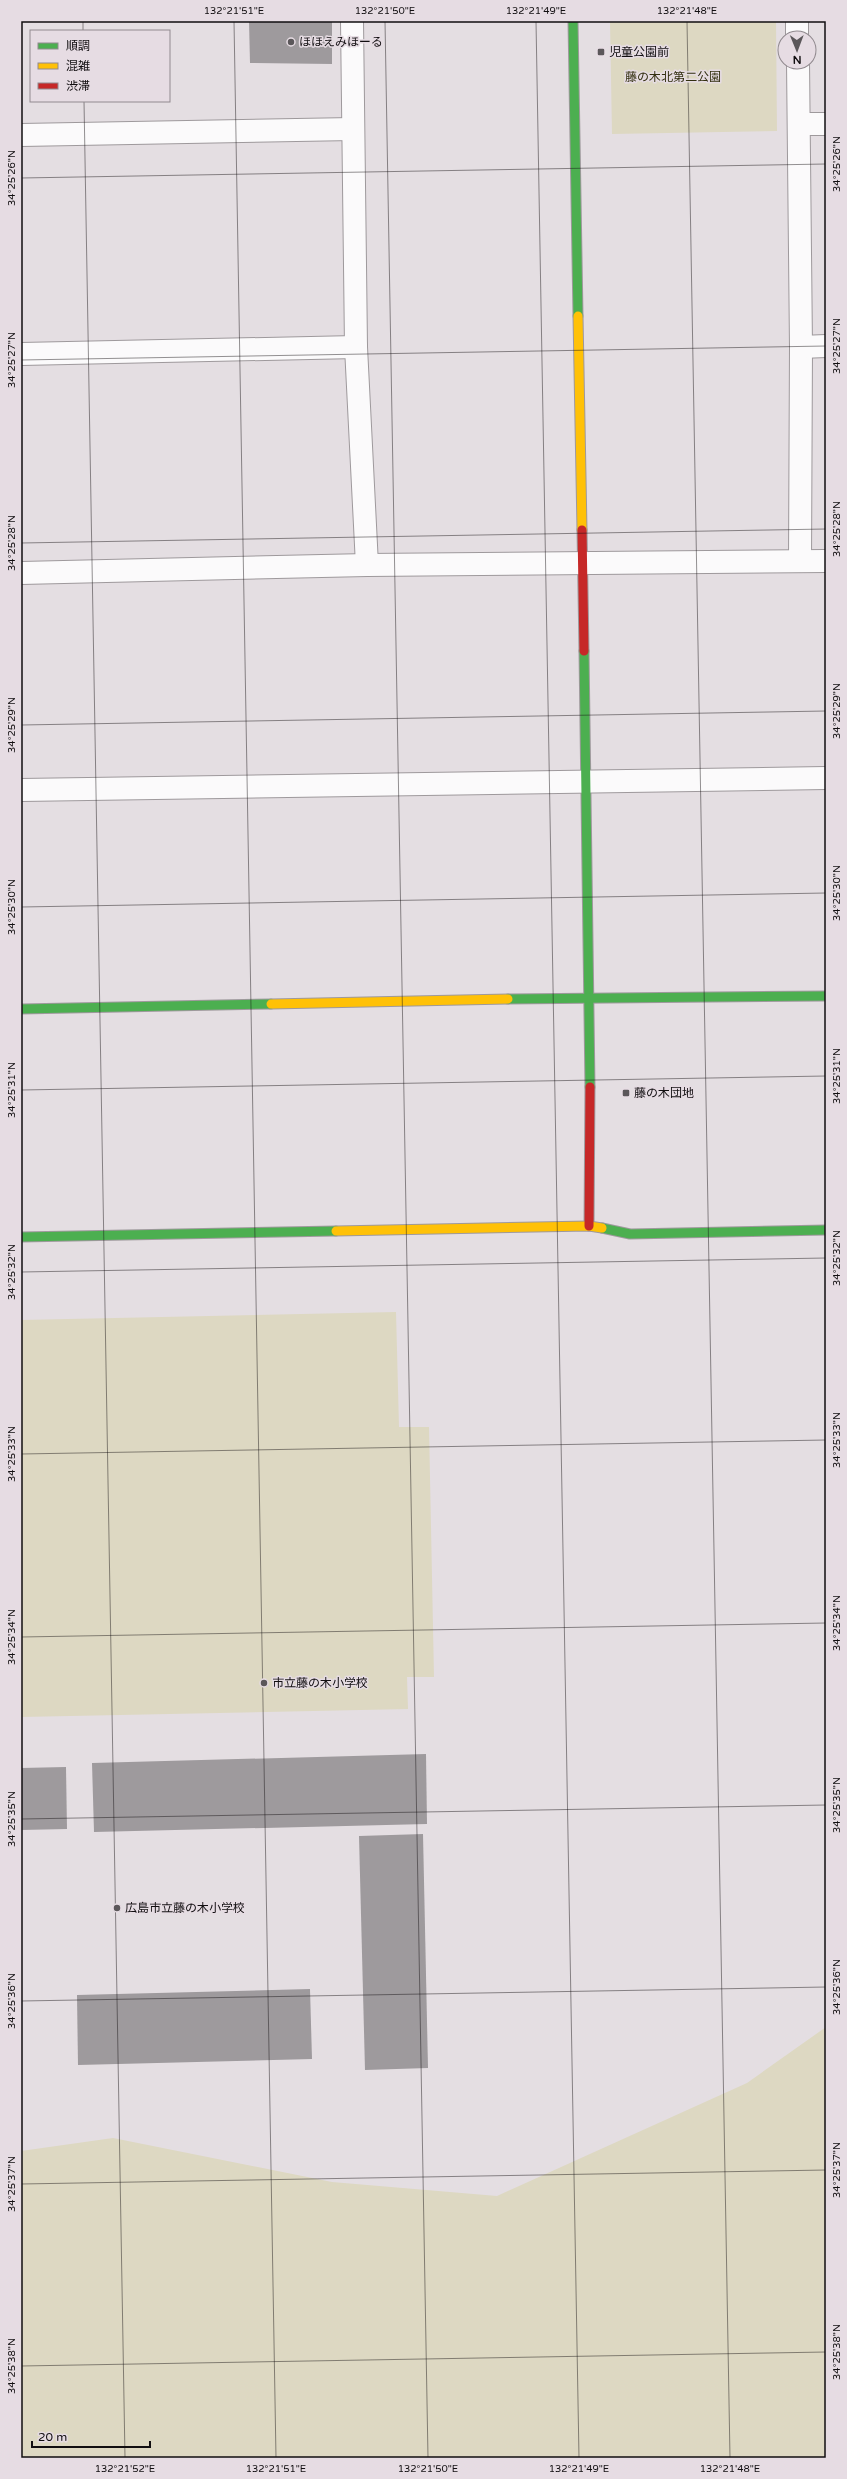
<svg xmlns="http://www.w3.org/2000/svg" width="847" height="2479" font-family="'Varela Round','Noto Sans JP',sans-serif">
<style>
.green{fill:#ddd8c2}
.building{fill:#9e9a9d}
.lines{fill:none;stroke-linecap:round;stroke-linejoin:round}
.street-casing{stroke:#9e999c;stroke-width:24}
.fast-casing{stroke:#9e999c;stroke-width:11}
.slow-casing{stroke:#9e999c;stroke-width:11}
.jam-casing{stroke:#9e999c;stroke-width:11}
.street{stroke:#fbfafb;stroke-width:22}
.fast{stroke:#4caf50;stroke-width:9}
.slow{stroke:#ffc107;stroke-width:9}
.jam{stroke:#c62828;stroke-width:9}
.ticks{fill:none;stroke:#110e10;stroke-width:1;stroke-opacity:0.45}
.poi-dot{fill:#5b575a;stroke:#e6dce3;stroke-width:1.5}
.labels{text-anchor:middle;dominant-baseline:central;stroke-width:3;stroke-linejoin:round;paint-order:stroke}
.poi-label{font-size:12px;fill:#110e10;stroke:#e6dce3;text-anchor:start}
.park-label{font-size:12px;fill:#322f0f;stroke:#e6dce3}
.neatline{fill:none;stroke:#110e10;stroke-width:1.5}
.ticks-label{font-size:10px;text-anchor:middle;fill:#110e10}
</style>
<rect width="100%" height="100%" fill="#e4dee2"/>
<!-- green -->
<g class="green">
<polygon points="610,21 776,21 777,131 612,134"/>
<polygon points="396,1312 399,1427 429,1427 434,1677 407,1677 408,1709 21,1717 21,1320"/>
<polygon points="826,2027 826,2458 21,2458 21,2151 113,2138 332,2182 497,2196 747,2083"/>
</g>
<!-- building -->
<g class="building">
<polygon points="249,21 332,21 332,64 250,63"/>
<polygon points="426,1754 427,1824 94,1832 92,1763"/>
<polygon points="66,1767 67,1829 21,1830 21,1768"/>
<polygon points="423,1834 428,2068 365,2070 359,1836"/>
<polygon points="310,1989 312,2059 78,2065 77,1995"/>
</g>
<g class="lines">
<!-- street casing -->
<g class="street-casing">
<g id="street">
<polyline points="352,21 356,347 367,565"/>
<polyline points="797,21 797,38"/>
<polyline points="798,62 801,347 800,561"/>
<polyline points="800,124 826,124"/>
<polyline points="21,135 353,129"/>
<polyline points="801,347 826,346"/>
<polyline points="21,354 356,347"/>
<polyline points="21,573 367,565 826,561"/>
<polyline points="21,790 826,778"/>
</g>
</g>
<!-- fast casing -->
<g class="fast-casing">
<g id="fast">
<polyline points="573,21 578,316"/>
<polyline points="584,651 590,1087"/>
<polyline points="508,999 826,996"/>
<polyline points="21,1009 271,1004"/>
<polyline points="602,1228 630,1234 826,1230"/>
<polyline points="21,1237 336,1231"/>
</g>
</g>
<!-- slow casing -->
<g class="slow-casing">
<g id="slow">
<polyline points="578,316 582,530"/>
<polyline points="271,1004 508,999"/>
<polyline points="336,1231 589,1226 602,1228"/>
</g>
</g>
<!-- jam casing -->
<g class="jam-casing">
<g id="jam">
<polyline points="582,530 584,651"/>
<polyline points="589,1226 590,1087"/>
</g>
</g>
<!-- street -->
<use href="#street" class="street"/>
<!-- fast -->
<use href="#fast" class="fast"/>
<!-- slow -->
<use href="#slow" class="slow"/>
<!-- jam -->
<use href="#jam" class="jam"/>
</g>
<!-- ticks -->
<path class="ticks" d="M83,21V31M234,21L276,2458M385,21L428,2458M536,21L579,2458M687,21L730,2458M84,101L125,2458M21,178L826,164M21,360L826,346M21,543L826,529M21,725L826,711M21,907L826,893M21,1090L826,1076M21,1272L826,1258M21,1454L826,1440M21,1637L826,1623M21,1819L826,1805M21,2001L826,1987M21,2184L826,2170M21,2366L826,2352"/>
<!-- markers -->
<g class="poi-dot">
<circle cx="291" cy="42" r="4"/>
<rect x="597" y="48" width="8" height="8" rx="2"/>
<rect x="622" y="1089" width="8" height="8" rx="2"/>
<circle cx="264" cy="1683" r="4"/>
<circle cx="117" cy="1908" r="4"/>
</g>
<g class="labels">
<!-- poi labels -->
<g class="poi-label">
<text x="299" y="42">ほほえみほーる</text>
<text x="609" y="52">児童公園前</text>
<text x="634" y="1093">藤の木団地</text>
<text x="272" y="1683">市立藤の木小学校</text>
<text x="125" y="1908">広島市立藤の木小学校</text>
</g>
<!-- park labels -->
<g class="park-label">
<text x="673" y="77">藤の木北第二公園</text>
</g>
</g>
<!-- border -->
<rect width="847" height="2479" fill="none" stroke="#e6dce3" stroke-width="44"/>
<!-- legend -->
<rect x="30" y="30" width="140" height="72" fill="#e6dce3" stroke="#918a8f"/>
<rect x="38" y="43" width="20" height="6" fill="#4caf50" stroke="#918a8f"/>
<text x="66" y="50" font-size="12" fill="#110e10">順調</text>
<rect x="38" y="63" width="20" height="6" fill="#ffc107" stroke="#918a8f"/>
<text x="66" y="70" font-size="12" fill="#110e10">混雑</text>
<rect x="38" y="83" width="20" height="6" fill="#c62828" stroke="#918a8f"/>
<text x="66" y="90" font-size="12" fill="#110e10">渋滞</text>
<!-- north arrow -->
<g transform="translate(797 50) rotate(179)"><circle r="19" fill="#e6dce3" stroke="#918a8f"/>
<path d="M0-3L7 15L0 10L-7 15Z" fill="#5b575a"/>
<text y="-6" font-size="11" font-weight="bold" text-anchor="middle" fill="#110e10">N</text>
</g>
<!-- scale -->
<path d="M32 2441v6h118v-6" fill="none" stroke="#110e10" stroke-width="2"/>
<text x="38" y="2441" font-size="12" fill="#110e10" stroke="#e6dce3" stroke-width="3" paint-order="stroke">20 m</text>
<rect x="22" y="22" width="803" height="2435" class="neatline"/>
<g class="ticks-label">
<text x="234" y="14">132°21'51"E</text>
<text x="385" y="14">132°21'50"E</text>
<text x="536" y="14">132°21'49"E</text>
<text x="687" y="14">132°21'48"E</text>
<text transform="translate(836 164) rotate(-90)" y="4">34°25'26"N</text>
<text transform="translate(11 178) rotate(-90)" y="4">34°25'26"N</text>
<text transform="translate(836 346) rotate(-90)" y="4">34°25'27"N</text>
<text transform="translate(11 360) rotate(-90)" y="4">34°25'27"N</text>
<text transform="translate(836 529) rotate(-90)" y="4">34°25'28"N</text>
<text transform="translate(11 543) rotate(-90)" y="4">34°25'28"N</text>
<text transform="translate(836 711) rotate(-90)" y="4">34°25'29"N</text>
<text transform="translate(11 725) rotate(-90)" y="4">34°25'29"N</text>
<text transform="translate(836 893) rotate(-90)" y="4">34°25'30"N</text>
<text transform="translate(11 907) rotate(-90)" y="4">34°25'30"N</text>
<text transform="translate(836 1076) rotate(-90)" y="4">34°25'31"N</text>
<text transform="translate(11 1090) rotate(-90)" y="4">34°25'31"N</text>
<text transform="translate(836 1258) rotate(-90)" y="4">34°25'32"N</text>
<text transform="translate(11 1272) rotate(-90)" y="4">34°25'32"N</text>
<text transform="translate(836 1440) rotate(-90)" y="4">34°25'33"N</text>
<text transform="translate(11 1454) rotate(-90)" y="4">34°25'33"N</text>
<text transform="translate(836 1623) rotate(-90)" y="4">34°25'34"N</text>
<text transform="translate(11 1637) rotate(-90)" y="4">34°25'34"N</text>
<text transform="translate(836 1805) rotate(-90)" y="4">34°25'35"N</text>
<text transform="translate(11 1819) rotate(-90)" y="4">34°25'35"N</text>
<text transform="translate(836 1987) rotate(-90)" y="4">34°25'36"N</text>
<text transform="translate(11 2001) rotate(-90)" y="4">34°25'36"N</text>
<text transform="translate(836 2170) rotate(-90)" y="4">34°25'37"N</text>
<text transform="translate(11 2184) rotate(-90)" y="4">34°25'37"N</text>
<text transform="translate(836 2352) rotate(-90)" y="4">34°25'38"N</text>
<text transform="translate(11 2366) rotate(-90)" y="4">34°25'38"N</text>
<text x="125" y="2472">132°21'52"E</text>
<text x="276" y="2472">132°21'51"E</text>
<text x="428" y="2472">132°21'50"E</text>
<text x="579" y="2472">132°21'49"E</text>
<text x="730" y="2472">132°21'48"E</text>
</g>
</svg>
